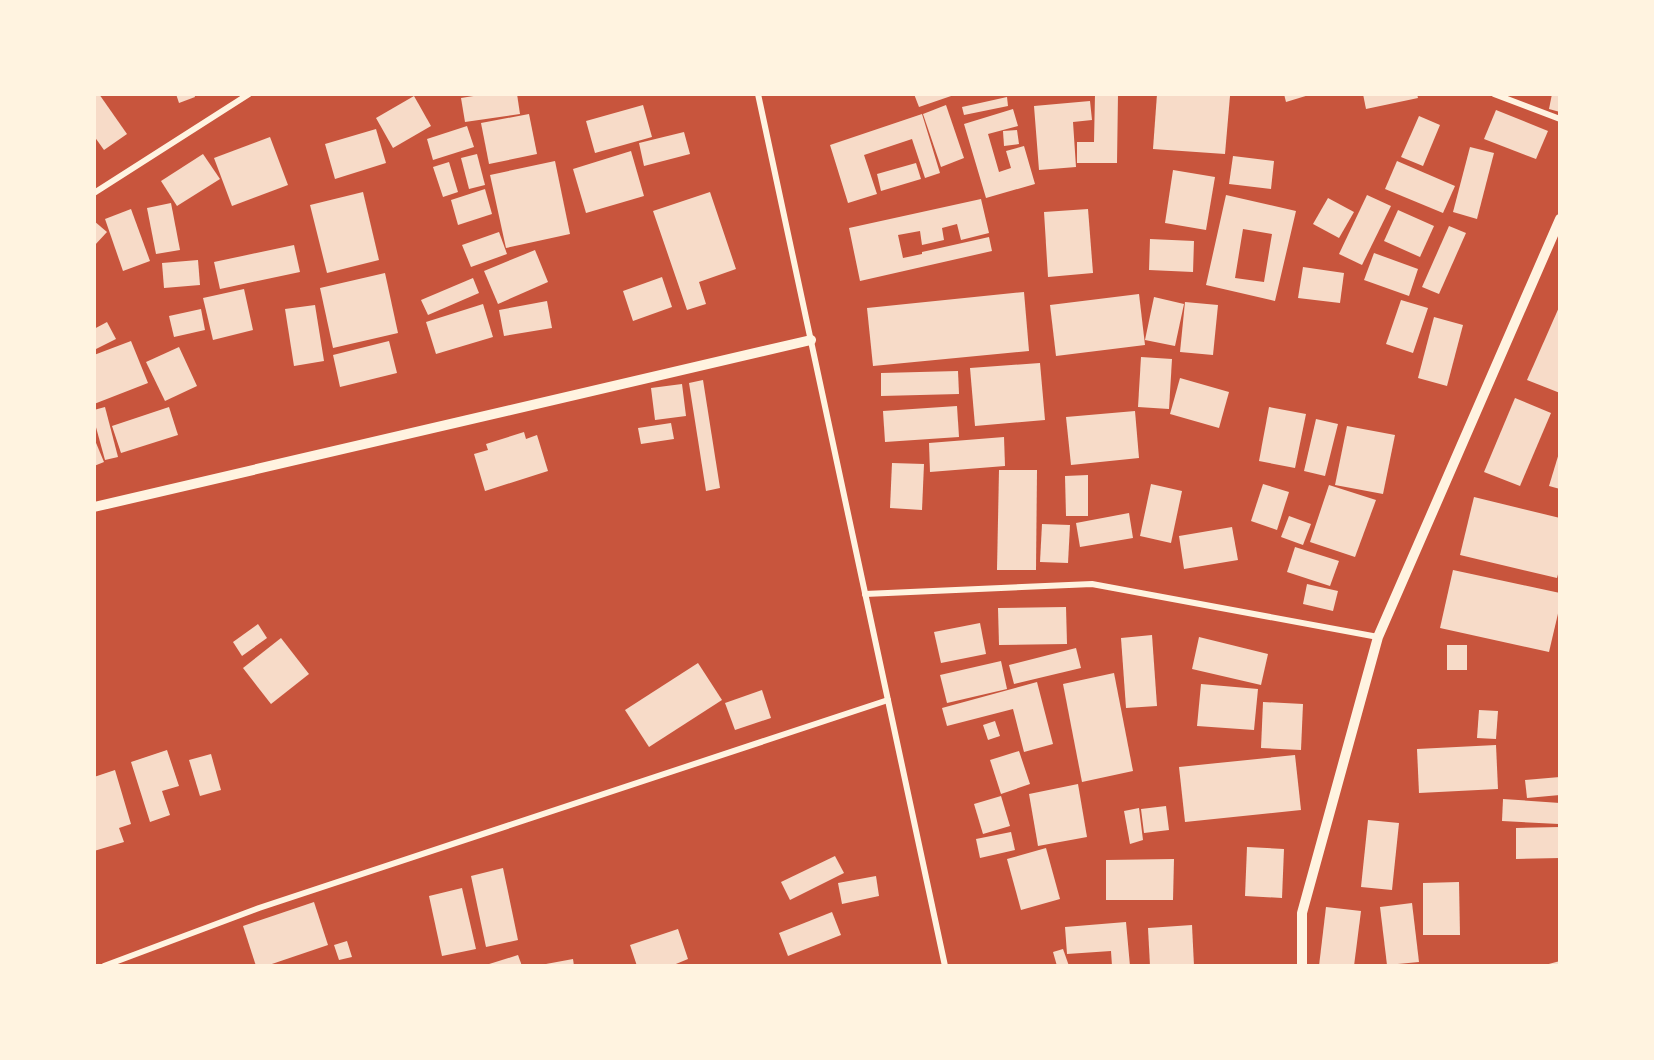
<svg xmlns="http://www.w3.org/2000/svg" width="1654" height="1060" font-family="Merriweather,serif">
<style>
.building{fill:#f7dbc8;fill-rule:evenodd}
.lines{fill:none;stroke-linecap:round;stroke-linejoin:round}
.minor{stroke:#fff3e0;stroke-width:6}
.tertiary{stroke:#fff3e0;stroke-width:10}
</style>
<rect width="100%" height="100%" fill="#c8553d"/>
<!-- building -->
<g class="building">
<polygon points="94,94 99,94 127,134 104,150 94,136"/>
<polygon points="176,94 194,94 195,97 179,103"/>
<polygon points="486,94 517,94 520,114 465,122 461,98"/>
<polygon points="914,94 954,94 954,95 919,107"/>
<polygon points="1095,94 1118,94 1117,163 1077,163 1077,142 1094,142"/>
<polygon points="1157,94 1230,96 1225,154 1153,149"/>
<polygon points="1284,94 1309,94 1309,95 1286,102"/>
<polygon points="1363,94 1417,94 1418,98 1366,109"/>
<polygon points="1552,94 1560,94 1560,112 1549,109"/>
<polygon points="414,96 431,126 393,148 376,118"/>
<polygon points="1007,97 1008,106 964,115 962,107"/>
<polygon points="1090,101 1092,120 1073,122 1076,167 1039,170 1034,106"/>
<polygon points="643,105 652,137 595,153 586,121"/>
<polygon points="946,105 964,158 941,167 923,114"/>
<polygon points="1013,109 1018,126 988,134 999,172 1011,168 1006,151 1024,146 1035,184 986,198 964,124"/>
<polygon points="1496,110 1548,131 1536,159 1484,139"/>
<polygon points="529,114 537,154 489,164 481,123"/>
<polygon points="922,114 940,173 925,178 912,139 864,155 877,194 848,203 830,145"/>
<polygon points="1419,116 1440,125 1423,166 1401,157"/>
<polygon points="467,126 474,147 433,160 427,139"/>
<polygon points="376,129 386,163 335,179 325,144"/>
<polygon points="1017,130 1019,144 1004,146 1003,131"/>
<polygon points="684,132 690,154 644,166 639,143"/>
<polygon points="270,137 288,185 232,206 214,158"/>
<polygon points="1470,147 1494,153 1477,219 1453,212"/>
<polygon points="631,151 644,196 586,213 573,169"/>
<polygon points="203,154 220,179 177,206 161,181"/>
<polygon points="477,154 485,185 469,189 461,158"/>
<polygon points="1233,156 1274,161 1271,189 1229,184"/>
<polygon points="555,161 570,234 506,248 490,175"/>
<polygon points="1397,161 1455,186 1443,213 1385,189"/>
<polygon points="449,162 458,192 443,197 433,167"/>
<polygon points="916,163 921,179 881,191 877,174"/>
<polygon points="1173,170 1215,177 1206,230 1165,223"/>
<polygon points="485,189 492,214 458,225 451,200"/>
<polygon points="363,192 379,260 327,273 310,205"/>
<polygon points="710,192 736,269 699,282 706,304 687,310 653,211"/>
<path d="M1226,195L1296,211L1275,301L1206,285ZM1243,229L1272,234L1264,282L1235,278Z"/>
<polygon points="1367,195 1391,206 1362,265 1339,254"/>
<polygon points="1328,198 1354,212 1339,238 1313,224"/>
<polygon points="981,199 989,233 961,240 957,224 942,228 944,240 922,245 920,231 898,235 903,258 922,254 922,252 989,237 992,251 860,281 849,228"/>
<polygon points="171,203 180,250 156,254 147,208"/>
<polygon points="131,209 150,261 123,271 105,219"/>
<polygon points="1088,209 1093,273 1048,277 1044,212"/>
<polygon points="1398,210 1434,226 1420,257 1384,241"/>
<polygon points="94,221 107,232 94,246"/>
<polygon points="1449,226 1466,233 1439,294 1422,287"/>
<polygon points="499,232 507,254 471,267 462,245"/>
<polygon points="1150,239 1194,241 1193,272 1149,270"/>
<polygon points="294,245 300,272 220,289 214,262"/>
<polygon points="535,250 548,282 498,304 484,271"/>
<polygon points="1374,253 1418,269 1409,296 1364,280"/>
<polygon points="198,260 200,285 164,288 162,263"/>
<polygon points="1303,267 1344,273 1340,303 1298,298"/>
<polygon points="385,273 398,333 333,348 320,288"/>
<polygon points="662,277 672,307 633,321 623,291"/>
<polygon points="473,278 479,293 428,315 421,300"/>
<polygon points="244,289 253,330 213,340 203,298"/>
<polygon points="1024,292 1029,351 873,366 867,308"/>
<polygon points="1139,294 1145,345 1056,356 1050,305"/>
<polygon points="1154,297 1184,304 1175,346 1145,340"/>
<polygon points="1401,300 1428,308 1413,353 1386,344"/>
<polygon points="547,301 552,328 504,336 499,310"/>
<polygon points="1185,302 1218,305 1213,355 1180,352"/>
<polygon points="483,304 493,337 436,354 426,322"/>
<polygon points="315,305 324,361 294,366 285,309"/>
<polygon points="1560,305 1560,393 1527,380"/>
<polygon points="201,309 205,330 174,337 169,316"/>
<polygon points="1434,317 1463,325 1447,386 1418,378"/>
<polygon points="107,322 116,339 94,350 94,329"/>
<polygon points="131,341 148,383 94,404 94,355"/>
<polygon points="389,341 397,373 340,387 333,355"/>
<polygon points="179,347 197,386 165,401 146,362"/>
<polygon points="1141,357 1172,359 1169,409 1138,407"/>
<polygon points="1040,363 1045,420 975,426 970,368"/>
<polygon points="958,371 959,394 881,396 881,373"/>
<polygon points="1180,378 1229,392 1219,428 1170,414"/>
<polygon points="703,380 720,488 706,491 689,383"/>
<polygon points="682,384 686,416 655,420 651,388"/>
<polygon points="1515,398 1551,413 1520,486 1484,472"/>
<polygon points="957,406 959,437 885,442 883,411"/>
<polygon points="105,407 118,457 105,460 94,420 94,410"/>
<polygon points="169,407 178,435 121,453 112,426"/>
<polygon points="1269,407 1306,414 1295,468 1259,461"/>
<polygon points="1135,411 1139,458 1071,465 1066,417"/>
<polygon points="1316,419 1338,424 1325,476 1304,471"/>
<polygon points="671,423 674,439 641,444 638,428"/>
<polygon points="1347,426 1395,435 1383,494 1335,485"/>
<polygon points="524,432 526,439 537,435 548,471 485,491 474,454 488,450 486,444"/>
<polygon points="1004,437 1005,466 930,472 929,443"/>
<polygon points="94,438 104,462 94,466"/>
<polygon points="1559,453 1560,453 1560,489 1549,486"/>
<polygon points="892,463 924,464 922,510 890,508"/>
<polygon points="999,470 1037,470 1036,570 997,570"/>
<polygon points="1088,475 1088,516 1066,516 1065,476"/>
<polygon points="1151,484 1182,491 1171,543 1140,536"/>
<polygon points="1263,484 1289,492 1277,530 1251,521"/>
<polygon points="1329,485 1376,500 1355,557 1310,542"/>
<polygon points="1474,497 1560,518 1560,567 1557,578 1460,555"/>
<polygon points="1129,513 1133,538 1080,547 1076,523"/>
<polygon points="1289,516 1311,524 1303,545 1281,537"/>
<polygon points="1042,524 1070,525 1068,563 1040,562"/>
<polygon points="1232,527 1238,560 1184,569 1179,536"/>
<polygon points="1295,547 1339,561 1330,586 1287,572"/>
<polygon points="1453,570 1560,593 1560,605 1549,652 1440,628"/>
<polygon points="1307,584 1338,591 1333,611 1303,604"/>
<polygon points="1066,607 1067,644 999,645 998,608"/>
<polygon points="980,623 986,654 941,663 934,632"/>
<polygon points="258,624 267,638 242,656 233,642"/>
<polygon points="1152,635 1157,706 1126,708 1121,638"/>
<polygon points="1199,637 1268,654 1261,685 1192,669"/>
<polygon points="281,638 309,674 271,704 243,668"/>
<rect x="1447" y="645" width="20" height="25"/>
<polygon points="1076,648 1081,668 1014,684 1009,665"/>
<polygon points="1001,661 1007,689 947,703 940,675"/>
<polygon points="698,663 722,700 649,747 625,710"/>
<polygon points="1114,673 1133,771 1082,782 1063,684"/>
<polygon points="1037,682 1053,744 1024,752 1013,709 947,726 942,708"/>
<polygon points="1201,684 1258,689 1254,730 1197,726"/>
<polygon points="762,690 771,718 735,730 725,703"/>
<polygon points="1263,702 1303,704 1301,750 1261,748"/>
<polygon points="1479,710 1498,711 1496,739 1477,738"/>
<polygon points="995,721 1000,736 988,740 983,725"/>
<polygon points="1496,745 1498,789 1419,793 1417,749"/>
<polygon points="167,750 179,786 162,791 170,815 150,822 131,762"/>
<polygon points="1019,751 1030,784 1001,794 990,760"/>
<polygon points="211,754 221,790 200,796 189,760"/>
<polygon points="1295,755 1301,810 1185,822 1179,767"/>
<polygon points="115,770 131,824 119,828 124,842 94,851 94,777"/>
<polygon points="1560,777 1560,795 1527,798 1525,780"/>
<polygon points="1078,784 1087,837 1038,846 1029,794"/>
<polygon points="1001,796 1010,826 983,834 974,804"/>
<polygon points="1503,799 1560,803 1559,824 1502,821"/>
<polygon points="1166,806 1169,830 1144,833 1141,809"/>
<polygon points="1139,808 1143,840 1130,844 1124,811"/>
<polygon points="1368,820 1399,823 1392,890 1361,887"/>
<polygon points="1560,827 1560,858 1516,859 1516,828"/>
<polygon points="1011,832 1015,850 980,858 976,839"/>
<polygon points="1247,847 1284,849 1282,898 1245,896"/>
<polygon points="1046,848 1060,899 1021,910 1007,859"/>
<polygon points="835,856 844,873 790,900 781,882"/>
<polygon points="1174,859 1173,900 1106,900 1106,860"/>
<polygon points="503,868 518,940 486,947 471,876"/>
<polygon points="876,876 879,896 842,904 838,883"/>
<polygon points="1459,882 1460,935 1423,935 1423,883"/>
<polygon points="462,888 476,949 442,956 429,896"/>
<polygon points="314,902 328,945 266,966 256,966 243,926"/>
<polygon points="1412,903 1419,962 1387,965 1380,907"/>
<polygon points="1326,907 1361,911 1354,966 1319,966"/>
<polygon points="832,912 841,935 788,956 779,933"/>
<polygon points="1126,922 1130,966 1112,966 1111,951 1067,954 1065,927"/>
<polygon points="1192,925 1194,966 1150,966 1148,928"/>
<polygon points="678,929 688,959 671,966 637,966 630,945"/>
<polygon points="347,941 352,957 339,960 334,945"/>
<polygon points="1063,949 1069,966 1057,966 1053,952"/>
<polygon points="518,955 522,966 486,966 486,965"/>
<polygon points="573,959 574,966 546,966 546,964"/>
<polygon points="1560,961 1560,966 1545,966 1545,965"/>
</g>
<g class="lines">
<!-- minor -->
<g class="minor">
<polyline points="758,94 945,966"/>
<polyline points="1494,94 1560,119"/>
<polyline points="94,193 249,94"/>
<polyline points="865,594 1092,584 1378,637"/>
<polyline points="104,966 259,908 888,700"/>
</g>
<!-- tertiary -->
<g class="tertiary">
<polyline points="94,507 811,340"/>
<polyline points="1302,966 1302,913 1378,637 1560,219"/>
</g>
</g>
<!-- border -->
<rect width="1654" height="1060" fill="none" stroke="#fff3e0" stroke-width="192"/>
</svg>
